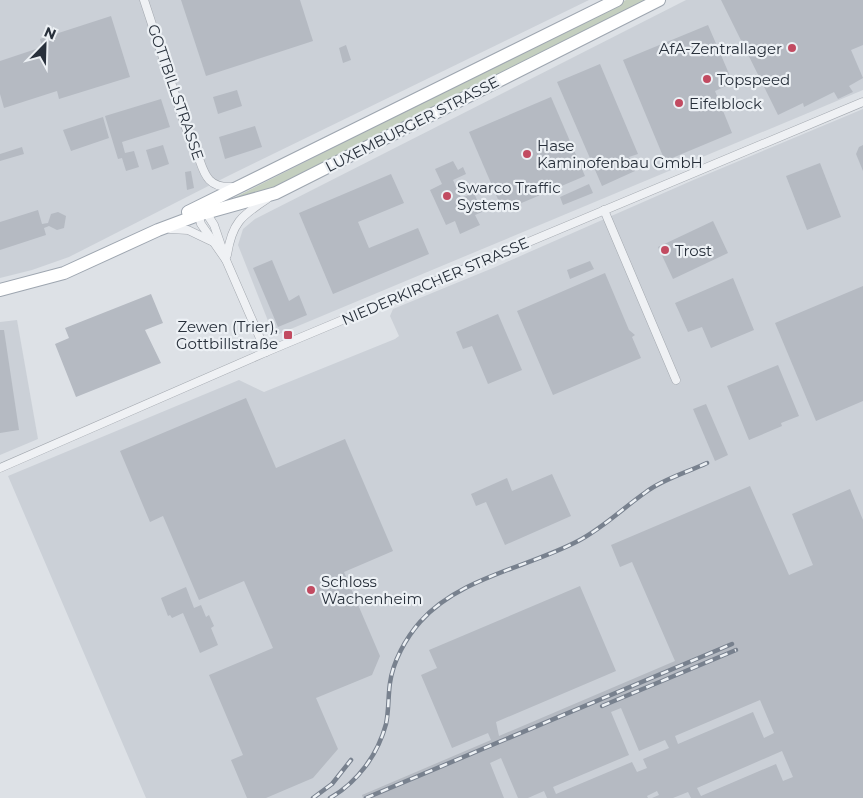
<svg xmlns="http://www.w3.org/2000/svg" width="863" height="798" font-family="Montserrat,sans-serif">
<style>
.built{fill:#cbd0d7}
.green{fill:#c4cfbf}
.building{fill:#b5bac2;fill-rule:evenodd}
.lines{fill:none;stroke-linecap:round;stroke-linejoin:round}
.minor-casing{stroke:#a3a8af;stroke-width:9}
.primary-casing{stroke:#9ea6b0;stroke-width:14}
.minor{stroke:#eff1f4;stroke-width:8}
.primary{stroke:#fff;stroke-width:12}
.rail-casing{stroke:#78818e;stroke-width:4.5}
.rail{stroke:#ecf0f4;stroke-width:2.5;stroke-dasharray:8;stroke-linecap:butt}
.poi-dot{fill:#c24b61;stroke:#ecf0f4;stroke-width:2}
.labels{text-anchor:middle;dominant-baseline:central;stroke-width:4.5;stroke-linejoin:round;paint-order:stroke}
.poi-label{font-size:15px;fill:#28303b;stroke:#ecf0f4;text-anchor:start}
.street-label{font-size:15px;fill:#28303b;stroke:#ecf0f4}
</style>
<rect width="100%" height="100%" fill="#dde1e6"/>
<!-- built -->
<g class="built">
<polygon points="0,0 589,0 228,176 69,257 32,270 0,278"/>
<polygon points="686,0 863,0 863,90 274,336 238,245 243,229 255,219"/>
<polygon points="863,109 863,798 146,798 8,476 239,380 264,392 395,339 399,336 390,316 393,309 493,268 691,181"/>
<polygon points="17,320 38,439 0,455 0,322"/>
</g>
<!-- green -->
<polygon class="green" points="626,0 647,0 263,194 224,203"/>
<!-- building -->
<g class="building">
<polygon points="181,0 300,0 313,41 206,76"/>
<polygon points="721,0 863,0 863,45 851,50 863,78 849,86 853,92 838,99 834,92 804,107 803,103 778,115"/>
<polygon points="111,16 130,77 59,99 57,91 4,108 0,94 0,61 42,47 40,39"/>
<polygon points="708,25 733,83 715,91 732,133 665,161 623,60"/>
<polygon points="346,45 351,60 343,63 339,48"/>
<polygon points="600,64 638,154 629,157 635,171 602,186 557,82"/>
<polygon points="237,90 242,106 218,114 213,97"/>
<polygon points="551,97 585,176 503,211 469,132"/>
<polygon points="161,99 170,127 122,142 125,153 134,151 139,167 126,171 122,158 118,159 105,116"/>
<polygon points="103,117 109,138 71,151 63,130"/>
<polygon points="255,126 262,147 225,159 219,137"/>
<polygon points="163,145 169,164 152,170 146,150"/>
<polygon points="863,145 863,171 856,154 859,147"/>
<polygon points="22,147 24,154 0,161 0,154"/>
<polygon points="453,161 458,170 463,167 466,174 453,180 461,198 474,193 482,212 475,215 480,225 460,234 455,221 446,225 430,190 442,184 435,169"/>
<polygon points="820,163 841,217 807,230 786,176"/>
<polygon points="191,171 194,188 187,190 185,172"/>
<polygon points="391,174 404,203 358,222 369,248 418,228 429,254 333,294 299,213"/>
<polygon points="589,184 593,193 563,205 560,197"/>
<polygon points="38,210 42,224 48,223 51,214 58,212 66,216 64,228 57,230 49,226 44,228 46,235 0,250 0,222"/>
<polygon points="713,221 728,253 673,279 658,247"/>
<polygon points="272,260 289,301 299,295 307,315 278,327 253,268"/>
<polygon points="590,261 594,269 570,279 567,270"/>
<polygon points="605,273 629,330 635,335 632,337 641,358 553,395 517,311"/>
<polygon points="733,278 754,330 711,348 702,327 688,332 675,303"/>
<polygon points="863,286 863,401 816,421 775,323"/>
<polygon points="151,294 163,323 145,330 161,363 76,397 55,344 69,338 65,328"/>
<polygon points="498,314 522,370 488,384 472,346 463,349 456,332"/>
<polygon points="0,330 4,330 19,430 0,433"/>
<polygon points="778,365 799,416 781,423 782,426 749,440 727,386"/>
<polygon points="246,398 276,468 345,439 393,551 344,572 380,656 372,675 316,698 338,749 313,778 266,798 247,798 231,760 243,755 209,675 273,648 244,581 199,600 163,516 150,522 120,451"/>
<polygon points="706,404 728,455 715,461 693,409"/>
<polygon points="552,474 571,516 505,545 486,502 476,506 471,494 507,478 512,491"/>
<path d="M750,486L789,575L813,565L792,514L850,489L863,520V798H691L688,792L673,798H652L659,795L657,791L647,796L648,798H547L544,791L528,798H518L501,758L490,763L504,798H363L362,795L491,740L488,733L452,748L421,675L437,668L429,650L580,586L616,671L496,722L499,736L675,661L632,562L620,567L611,545ZM760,700L774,733L764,738L753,712L678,744L675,736ZM621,708L639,751L665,740L669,748L643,759L647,768L637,772L632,762L556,794L553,787L629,755L611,712ZM782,751L793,777L783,781L776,764L701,796L697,788Z"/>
<polygon points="186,587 194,608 201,605 206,617 209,615 214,626 211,628 218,645 200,653 183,613 172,618 170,615 168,616 161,598"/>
</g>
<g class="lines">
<!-- minor casing -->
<g class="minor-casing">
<g id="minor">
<path d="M144,0L190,140C205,160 198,189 233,187"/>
<polyline points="604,210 676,380"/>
<polyline points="205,211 214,225 226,260 266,352"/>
<polyline points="198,213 201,224 226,260"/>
<polyline points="170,229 188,230 211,241"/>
<path d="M227,255C232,223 241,216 267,199"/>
<polyline points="0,468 266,352 863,102"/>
</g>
</g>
<!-- primary casing -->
<g class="primary-casing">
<g id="primary">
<polyline points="188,212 617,0"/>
<polyline points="0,290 64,273 158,230 198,215 276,193 659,0"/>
</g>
</g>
<!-- minor -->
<use href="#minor" class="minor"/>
<!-- primary -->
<use href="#primary" class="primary"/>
<!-- rail casing -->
<g class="rail-casing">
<g id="rail">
<polyline points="602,706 736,650"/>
<polyline points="313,798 332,784 351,760"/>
<path d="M330,798C358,782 378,754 386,724C389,710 388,696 390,683C393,661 406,638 420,622C460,577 527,568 578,541C603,528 623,508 646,492C663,479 688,472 707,463"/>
<polyline points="366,798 732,644"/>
</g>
</g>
<!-- rail -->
<use href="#rail" class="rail"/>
</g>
<!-- markers -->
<g class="poi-dot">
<circle cx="792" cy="48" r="5"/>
<circle cx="707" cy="79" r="5"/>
<circle cx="679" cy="103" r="5"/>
<circle cx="527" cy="154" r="5"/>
<circle cx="447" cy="196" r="5"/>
<circle cx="665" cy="250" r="5"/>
<rect x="283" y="330" width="10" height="10" rx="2.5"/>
<circle cx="311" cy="590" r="5"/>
</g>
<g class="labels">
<!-- poi labels -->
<g class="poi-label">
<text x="782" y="48" text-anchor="end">AfA-Zentrallager</text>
<text x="717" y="79">Topspeed</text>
<text x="689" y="103">Eifelblock</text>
<text x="537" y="145">Hase<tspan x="537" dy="17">Kaminofenbau GmbH</tspan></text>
<text x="457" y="187">Swarco Traffic<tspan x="457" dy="17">Systems</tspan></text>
<text x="675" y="250">Trost</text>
<text x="278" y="326" text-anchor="end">Zewen (Trier),<tspan x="278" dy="17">Gottbillstraße</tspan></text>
<text x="321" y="581">Schloss<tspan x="321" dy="17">Wachenheim</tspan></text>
</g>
<!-- street labels -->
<g class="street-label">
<text transform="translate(176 92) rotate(71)">GOTTBILLSTRASSE</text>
<text transform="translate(412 124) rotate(-27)">LUXEMBURGER STRASSE</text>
<text transform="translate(435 281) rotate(-23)">NIEDERKIRCHER STRASSE</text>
</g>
</g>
<!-- north arrow -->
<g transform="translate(45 45) rotate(23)" stroke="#ecf0f4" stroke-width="4" paint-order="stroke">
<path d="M0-4L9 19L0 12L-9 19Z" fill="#28303b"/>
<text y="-8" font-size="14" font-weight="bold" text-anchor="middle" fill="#28303b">N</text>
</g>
</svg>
